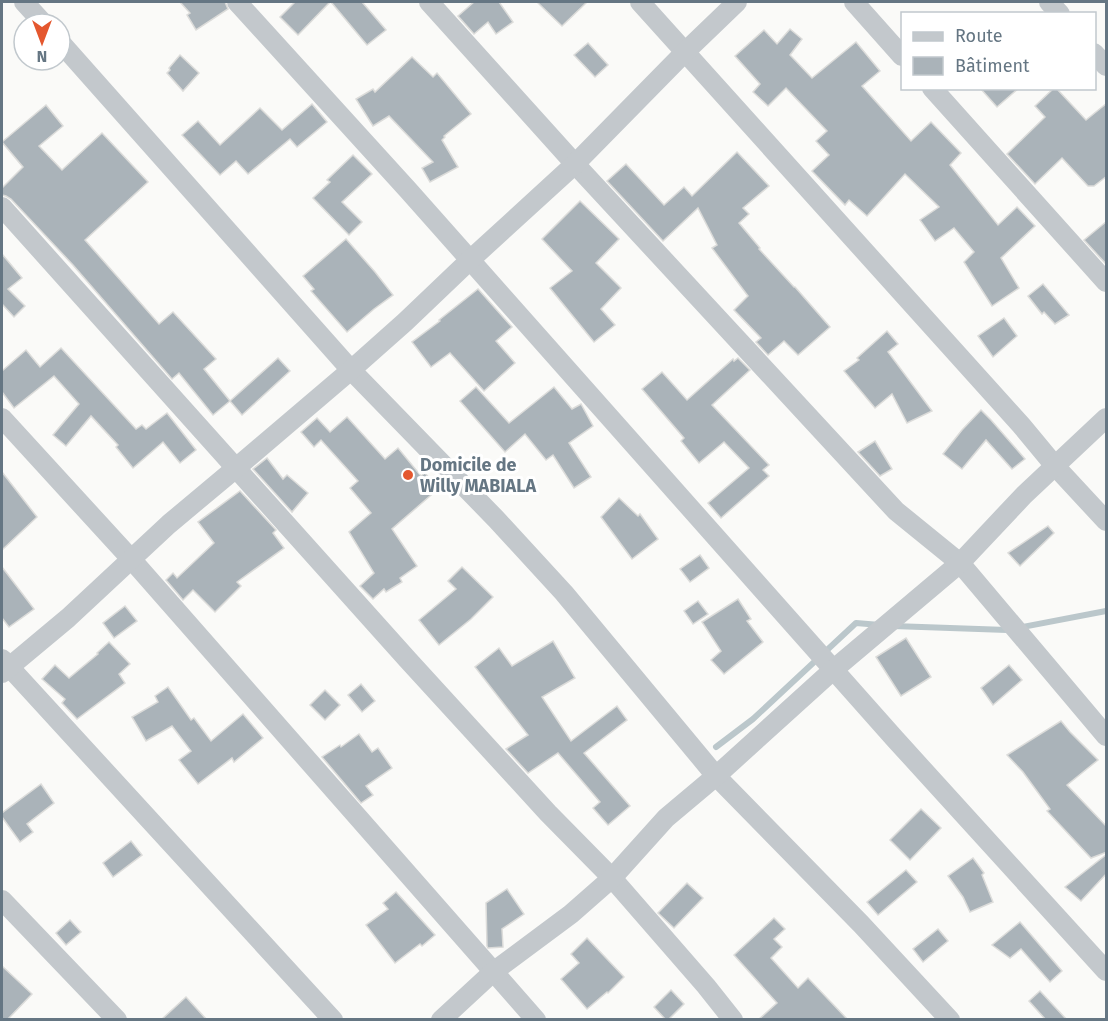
<svg xmlns="http://www.w3.org/2000/svg" width="1108" height="1021" font-family="'Fira Sans',sans-serif">
<style>
.lines{fill:none;stroke-linecap:round;stroke-linejoin:round}
.stream{stroke:#bbc7cb;stroke-width:6}
.building{fill:#aab3b9;stroke:#dcdcda;stroke-width:1.5}
.minor{stroke:#c3c8cc;stroke-width:20}
.poi-dot{fill:#e4572e;stroke:#fff;stroke-width:2}
.labels{text-anchor:middle;dominant-baseline:central;stroke-width:6;stroke-linejoin:round;paint-order:stroke}
.poi-label{font-size:18px;font-weight:bold;fill:#657683;stroke:#fff;text-anchor:start}
</style>
<rect width="100%" height="100%" fill="#fafaf8"/>
<g class="lines">
<!-- stream -->
<g class="stream">
<polyline points="893,626 1007,630 1106,611"/>
<polyline points="716,747 753,719 856,623 880,625"/>
</g>
</g>
<!-- building -->
<g class="building">
<polygon points="180,2 225,2 228,9 196,30 187,15 190,13"/>
<polygon points="295,2 330,2 298,35 280,17"/>
<polygon points="331,2 362,2 386,30 367,45"/>
<polygon points="474,2 499,2 513,22 496,34 488,22 474,34 458,16"/>
<polygon points="537,2 587,2 562,26"/>
<polygon points="790,29 802,39 790,55 812,78 856,42 880,71 862,86 911,141 931,122 961,153 950,165 998,225 1017,207 1035,226 1001,258 1019,288 992,306 964,262 974,252 954,228 935,241 920,220 939,207 905,174 867,216 849,200 845,205 812,171 829,155 816,141 827,131 786,88 768,106 753,92 760,84 735,56 764,30 777,44"/>
<polygon points="588,43 608,65 595,77 574,55"/>
<polygon points="180,55 199,73 183,91 167,73 170,70 169,68"/>
<polygon points="412,57 433,77 437,73 471,114 444,136 445,137 442,140 458,167 430,182 422,168 433,162 389,116 373,126 356,99 373,89 375,92"/>
<polygon points="980,88 1019,88 997,107"/>
<polygon points="1054,88 1056,88 1086,120 1107,103 1107,176 1094,186 1088,186 1062,158 1035,184 1007,154 1045,117 1035,106"/>
<polygon points="312,104 327,122 297,147 290,139 248,174 236,161 220,175 182,135 198,121 220,145 260,108 282,130"/>
<polygon points="46,105 63,126 39,146 62,170 102,133 148,182 85,240 159,324 173,312 216,359 204,369 230,401 213,415 179,373 172,379 73,265 11,199 6,196 2,195 2,188 23,167 2,142"/>
<polygon points="737,152 769,186 743,208 749,214 739,223 760,248 759,249 794,287 795,287 830,327 798,355 784,341 768,355 756,342 761,338 734,310 748,296 712,248 717,245 698,208 663,241 607,181 626,164 664,205 684,187 692,196"/>
<polygon points="353,155 372,174 342,202 362,222 349,235 313,198 330,182 327,180"/>
<polygon points="580,201 619,239 596,263 621,288 601,309 615,325 594,342 550,288 572,271 542,239"/>
<polygon points="1107,221 1107,265 1084,240"/>
<polygon points="346,239 375,272 393,295 374,309 347,332 311,291 314,289 303,276"/>
<polygon points="2,254 22,278 8,289 25,306 14,317 2,304"/>
<polygon points="1043,284 1069,315 1055,324 1044,312 1042,314 1028,296"/>
<polygon points="478,289 512,327 496,341 515,363 484,391 450,353 431,367 412,342 440,321 439,320"/>
<polygon points="1004,318 1017,336 993,357 978,336"/>
<polygon points="887,331 898,344 888,352 932,411 907,423 892,394 875,408 844,371 859,360 857,358"/>
<polygon points="61,348 136,429 142,425 146,429 167,413 196,450 180,463 163,442 133,468 116,447 118,445 91,416 66,446 53,435 79,404 54,376 14,408 2,392 2,371 26,350 40,367"/>
<polygon points="278,358 290,371 242,415 230,401"/>
<polygon points="738,358 750,370 712,405 769,465 763,470 769,476 721,518 708,503 749,468 724,442 699,463 681,441 684,438 642,389 662,372 687,400 733,359 734,361"/>
<polygon points="476,387 509,423 554,387 572,409 581,404 593,426 569,443 591,477 574,488 553,455 546,460 525,434 505,452 460,401"/>
<polygon points="981,410 991,420 1025,459 1012,469 986,440 962,469 943,454 962,430"/>
<polygon points="347,417 385,459 398,448 421,476 425,473 438,489 392,529 417,566 400,578 402,582 386,592 384,589 373,599 360,586 374,573 349,532 371,513 350,488 358,481 321,440 314,447 301,432 317,418 330,432"/>
<polygon points="875,441 892,469 880,476 858,452"/>
<polygon points="267,458 283,479 287,475 308,493 292,512 253,469"/>
<polygon points="2,472 37,517 2,550"/>
<polygon points="240,491 276,530 273,533 284,548 237,582 241,586 215,612 193,590 183,600 166,580 173,573 177,578 214,543 198,522"/>
<polygon points="619,498 638,516 640,514 658,539 632,559 601,517"/>
<polygon points="1048,526 1054,533 1020,566 1008,553"/>
<polygon points="700,555 709,568 690,582 680,569"/>
<polygon points="2,567 34,609 9,627 2,618"/>
<polygon points="462,567 493,597 471,619 439,645 419,620 456,589 448,581"/>
<polygon points="738,599 751,619 747,621 763,642 724,674 711,660 721,651 702,622"/>
<polygon points="698,601 708,614 693,624 684,611"/>
<polygon points="125,606 137,621 114,638 103,623"/>
<polygon points="906,638 931,677 901,696 876,657"/>
<polygon points="553,641 575,678 542,697 571,741 617,706 627,720 584,753 630,806 608,825 593,808 600,802 558,753 528,773 506,749 528,735 475,667 499,648 512,666"/>
<polygon points="109,642 130,664 119,674 125,683 77,719 62,703 65,699 42,679 55,665 69,678 98,654 97,653"/>
<polygon points="1009,665 1022,680 993,705 981,688"/>
<polygon points="361,684 375,701 362,712 348,695"/>
<polygon points="168,687 191,720 194,718 211,741 243,714 263,738 234,762 232,758 198,784 179,760 191,751 172,726 146,741 132,717 158,702 155,696"/>
<polygon points="325,690 340,705 325,720 310,705"/>
<polygon points="1061,721 1070,732 1098,760 1067,785 1107,827 1107,852 1091,858 1047,811 1050,809 1023,772 1007,755"/>
<polygon points="359,734 372,752 378,748 392,768 366,786 373,795 361,803 322,757 340,745 341,747"/>
<polygon points="41,784 54,803 27,824 33,832 20,842 2,817 2,813"/>
<polygon points="921,809 941,828 910,860 890,840"/>
<polygon points="131,841 142,855 113,877 103,863"/>
<polygon points="1107,854 1107,873 1081,901 1065,887"/>
<polygon points="973,858 984,873 982,875 993,902 970,912 963,897 948,876"/>
<polygon points="906,870 917,882 878,915 867,902"/>
<polygon points="687,883 703,898 674,928 658,913"/>
<polygon points="507,889 524,914 502,929 503,947 488,948 487,946 486,903"/>
<polygon points="396,892 435,935 422,946 420,944 395,963 366,925 388,909 383,903"/>
<polygon points="774,918 785,929 774,939 782,947 771,958 798,988 808,978 848,1020 758,1020 777,1003 734,955"/>
<polygon points="70,920 81,932 66,945 56,933"/>
<polygon points="1020,922 1062,971 1050,982 1021,949 1010,958 992,945"/>
<polygon points="938,929 948,941 923,962 913,949"/>
<polygon points="587,938 624,977 608,993 607,992 587,1009 561,979 579,963 571,954"/>
<polygon points="2,966 32,994 7,1020 2,1020"/>
<polygon points="671,990 684,1004 668,1020 666,1020 654,1007"/>
<polygon points="1040,991 1067,1020 1046,1020 1029,1001"/>
<polygon points="186,997 207,1020 161,1020"/>
</g>
<g class="lines">
<!-- minor -->
<g class="minor">
<polyline points="24,2 44,24"/>
<polyline points="237,2 408,190 895,739 1106,971"/>
<polyline points="429,2 575,164 896,511 960,563 1106,736"/>
<polyline points="640,2 1021,425 1055,466 1106,521"/>
<polyline points="854,2 902,56"/>
<polyline points="1049,2 1060,14"/>
<polyline points="60,42 351,370 496,519 564,593 716,776 861,924 950,1020"/>
<polyline points="1094,53 1106,66"/>
<polyline points="932,88 1106,282"/>
<polyline points="2,207 408,660 548,813 612,878 706,986 733,1020"/>
<polyline points="2,418 132,560 536,1020"/>
<polyline points="2,659 333,1020"/>
<polyline points="2,673 68,618 169,524 236,468 351,370 405,322 470,260 575,164 685,52 737,2"/>
<polyline points="2,900 117,1020"/>
<polyline points="441,1020 493,972 571,914 612,878 666,818 716,776 833,670 960,563 1024,495 1106,418"/>
</g>
</g>
<!-- markers -->
<circle class="poi-dot" cx="408" cy="475" r="6"/>
<g class="labels">
<!-- poi labels -->
<g class="poi-label">
<text x="420" y="465">Domicile de<tspan x="420" dy="21">Willy MABIALA</tspan></text>
</g>
</g>
<!-- border -->
<rect width="1108" height="1021" fill="none" stroke="#657683" stroke-width="6"/>
<!-- legend -->
<rect x="901" y="12" width="195" height="78" fill="#ffffff" stroke="#c1c8cd" stroke-width="1.5"/>
<rect x="913" y="32" width="30" height="9" fill="#c3c8cc" stroke="#c1c8cd" stroke-width="1.5"/>
<text x="955" y="42" font-size="18" fill="#657683">Route</text>
<rect x="913" y="57" width="30" height="18" fill="#aab3b9" stroke="#c1c8cd" stroke-width="1.5"/>
<text x="955" y="72" font-size="18" fill="#657683">Bâtiment</text>
<!-- north arrow -->
<g transform="translate(42 42) rotate(180)"><circle r="28" fill="#ffffff" stroke="#c1c8cd" stroke-width="1.5"/>
<path d="M0-4.5L10 22L0 15L-10 22Z" fill="#e4572e"/>
<text y="-9" font-size="16" font-weight="bold" text-anchor="middle" fill="#657683">N</text>
</g>
</svg>
